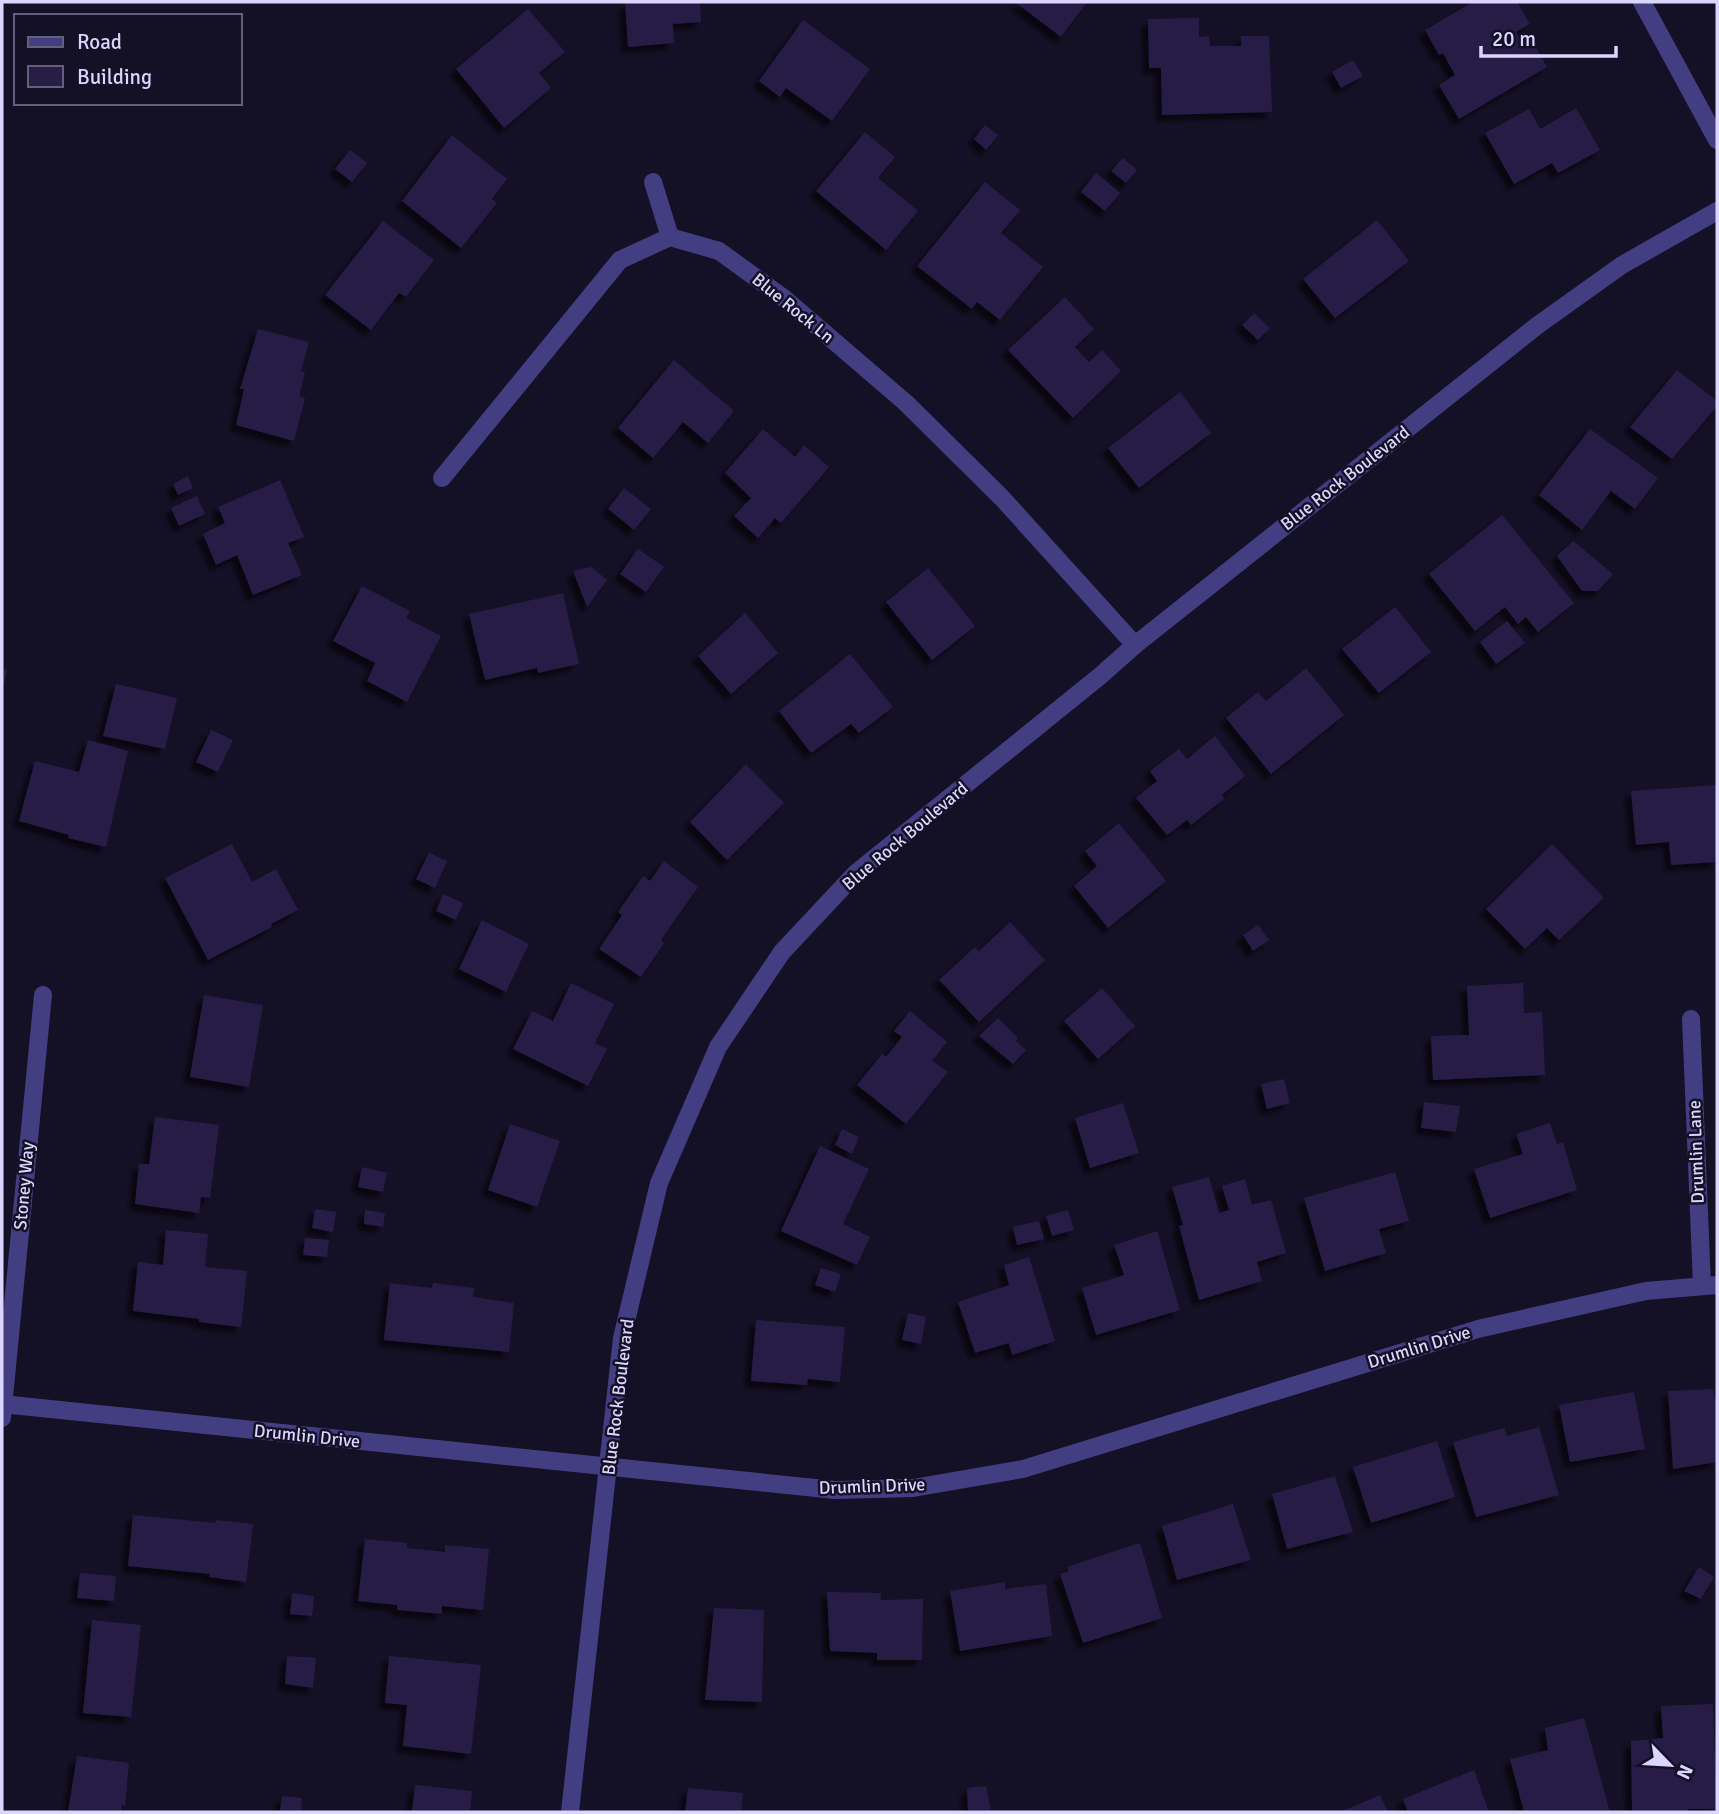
<svg xmlns="http://www.w3.org/2000/svg" width="1719" height="1814" font-family="Signika,sans-serif">
<style>
.building{fill:#271d45;filter:url(#shadow)}
.lines{fill:none;stroke-linecap:round;stroke-linejoin:round}
.street{stroke:#433d82;stroke-width:18}
.labels{text-anchor:middle;dominant-baseline:central;stroke-width:5;stroke-linejoin:round;paint-order:stroke}
.street-label{font-size:18px;fill:#dcd5fd;stroke:#141025}
</style>
<defs>
<filter id="shadow"><feDropShadow dx="-6" dy="6" stdDeviation="2" flood-color="#0009"/></filter>
</defs>
<rect width="100%" height="100%" fill="#141025"/>
<!-- building -->
<g class="building">
<polygon points="625,2 700,2 701,22 673,24 674,43 628,47"/>
<polygon points="1015,2 1087,2 1061,37"/>
<polygon points="1473,2 1517,2 1530,24 1516,32 1524,46 1533,42 1547,67 1459,119 1439,85 1455,75 1443,53 1439,55 1425,30"/>
<polygon points="528,9 565,52 539,73 551,88 504,128 456,69"/>
<polygon points="1199,18 1199,37 1209,36 1210,46 1241,46 1241,36 1269,36 1272,112 1162,115 1161,68 1149,68 1148,19"/>
<polygon points="803,20 870,69 832,121 786,88 780,97 759,81"/>
<polygon points="1353,60 1363,76 1341,88 1332,72"/>
<polygon points="1576,108 1600,150 1558,173 1552,163 1514,184 1485,133 1529,109 1540,129"/>
<polygon points="985,125 998,135 986,150 974,139"/>
<polygon points="865,132 895,157 878,178 918,211 886,250 816,191"/>
<polygon points="452,135 507,179 492,199 497,203 461,248 402,201"/>
<polygon points="350,150 367,163 352,182 335,169"/>
<polygon points="1123,158 1137,170 1126,183 1111,171"/>
<polygon points="1096,173 1120,193 1105,211 1081,192"/>
<polygon points="985,182 1020,210 1001,233 1043,267 1000,320 977,302 972,309 917,266"/>
<polygon points="1377,220 1409,261 1335,318 1303,279"/>
<polygon points="383,221 434,260 406,297 399,293 371,330 325,295"/>
<polygon points="1065,297 1094,329 1075,347 1089,362 1102,350 1121,371 1073,418 1008,350"/>
<polygon points="1254,313 1270,328 1258,340 1242,325"/>
<polygon points="258,329 309,342 301,371 305,372 299,396 305,398 294,441 236,425 244,389 240,389"/>
<polygon points="674,360 734,411 708,443 683,422 653,458 618,428"/>
<polygon points="1677,370 1717,401 1717,406 1672,459 1630,427"/>
<polygon points="1180,392 1211,433 1139,488 1108,448"/>
<polygon points="763,429 795,457 804,445 829,467 781,523 775,518 758,538 734,516 751,498 725,473"/>
<polygon points="1590,429 1658,478 1635,509 1611,491 1582,530 1539,495"/>
<polygon points="188,476 193,488 178,495 173,484"/>
<polygon points="280,480 304,537 288,543 302,575 253,595 237,555 216,565 203,534 225,523 218,507"/>
<polygon points="624,488 651,509 634,530 608,509"/>
<polygon points="197,496 205,514 179,526 171,508"/>
<polygon points="1502,515 1574,603 1538,632 1526,617 1518,624 1505,607 1475,631 1429,574"/>
<polygon points="1573,541 1613,574 1598,591 1582,591 1557,556"/>
<polygon points="638,549 664,567 646,592 620,574"/>
<polygon points="591,567 607,580 587,607 573,571"/>
<polygon points="928,568 975,626 932,660 886,602"/>
<polygon points="362,586 410,611 406,618 441,636 407,702 367,681 375,663 333,641"/>
<polygon points="563,593 579,664 538,673 537,668 485,680 469,614"/>
<polygon points="1395,607 1431,652 1379,693 1342,649"/>
<polygon points="745,613 778,653 731,694 698,656"/>
<polygon points="1507,621 1525,643 1496,664 1480,642"/>
<polygon points="850,654 893,707 859,733 851,724 811,753 779,711"/>
<polygon points="2,668 7,669 3,690 2,689"/>
<polygon points="1306,668 1344,715 1271,774 1226,718 1258,692 1266,701"/>
<polygon points="116,684 177,698 165,749 103,736"/>
<polygon points="211,730 233,740 218,772 196,762"/>
<polygon points="1215,736 1245,776 1222,795 1224,799 1191,825 1187,820 1167,835 1136,798 1157,781 1150,771 1179,749 1187,759"/>
<polygon points="88,740 128,751 106,847 68,838 69,835 19,821 35,761 79,772"/>
<polygon points="746,764 784,803 727,860 690,822"/>
<polygon points="1717,785 1717,862 1671,865 1669,842 1636,845 1631,791"/>
<polygon points="1119,823 1166,881 1108,928 1074,886 1097,866 1085,851"/>
<polygon points="232,844 252,882 276,869 298,910 271,924 272,927 208,960 165,878"/>
<polygon points="1552,844 1604,898 1559,940 1547,928 1525,949 1486,909"/>
<polygon points="429,853 447,861 435,888 416,879"/>
<polygon points="664,861 698,887 661,940 664,943 641,977 599,949 622,915 618,912 643,876 650,881"/>
<polygon points="443,894 463,903 456,920 436,911"/>
<polygon points="482,920 529,944 506,992 459,969"/>
<polygon points="1010,922 1045,960 979,1022 939,980 975,947 979,951"/>
<polygon points="1258,925 1269,940 1253,951 1243,935"/>
<polygon points="571,983 614,1004 595,1043 607,1049 588,1086 513,1049 532,1011 553,1021"/>
<polygon points="1523,983 1524,1013 1542,1012 1545,1075 1433,1080 1431,1036 1469,1035 1467,986"/>
<polygon points="1102,988 1135,1026 1098,1059 1064,1021"/>
<polygon points="204,995 263,1005 249,1087 190,1077"/>
<polygon points="910,1011 947,1042 932,1061 948,1072 906,1124 857,1085 882,1054 886,1057 902,1037 894,1031"/>
<polygon points="998,1018 1018,1038 1016,1041 1026,1050 1013,1064 979,1036"/>
<polygon points="1284,1079 1290,1103 1267,1109 1261,1084"/>
<polygon points="1424,1102 1460,1106 1456,1132 1421,1128"/>
<polygon points="1123,1103 1139,1153 1090,1168 1075,1118"/>
<polygon points="155,1117 219,1125 210,1198 201,1197 199,1213 135,1204 139,1164 149,1164"/>
<polygon points="1550,1123 1557,1144 1563,1142 1577,1190 1490,1218 1474,1169 1523,1154 1516,1134"/>
<polygon points="510,1124 560,1141 537,1207 488,1190"/>
<polygon points="842,1129 859,1137 852,1154 835,1145"/>
<polygon points="820,1146 869,1169 843,1224 870,1237 857,1265 781,1231"/>
<polygon points="362,1167 387,1173 383,1192 358,1187"/>
<polygon points="1395,1172 1409,1221 1379,1229 1386,1253 1325,1271 1304,1198"/>
<polygon points="1209,1177 1219,1213 1229,1210 1222,1186 1245,1179 1252,1205 1271,1200 1286,1253 1257,1262 1262,1281 1199,1300 1179,1226 1183,1225 1172,1187"/>
<polygon points="315,1209 336,1212 333,1232 312,1228"/>
<polygon points="365,1210 385,1213 383,1227 364,1224"/>
<polygon points="1068,1210 1074,1230 1052,1236 1046,1216"/>
<polygon points="1039,1221 1044,1239 1017,1245 1013,1227"/>
<polygon points="166,1230 208,1234 205,1267 247,1271 241,1327 199,1322 199,1319 133,1311 138,1262 163,1265"/>
<polygon points="1157,1231 1180,1310 1096,1335 1082,1288 1124,1275 1114,1245"/>
<polygon points="305,1238 329,1240 327,1257 303,1255"/>
<polygon points="1029,1257 1055,1341 1012,1355 1009,1343 975,1353 958,1302 1009,1285 1004,1265"/>
<polygon points="821,1268 841,1274 835,1292 815,1285"/>
<polygon points="390,1283 432,1288 433,1283 474,1288 473,1297 514,1303 509,1352 384,1340"/>
<polygon points="908,1313 926,1317 921,1344 902,1340"/>
<polygon points="756,1320 845,1327 840,1382 808,1379 807,1385 751,1381"/>
<polygon points="1713,1389 1717,1406 1717,1462 1673,1469 1668,1391"/>
<polygon points="1634,1392 1645,1449 1570,1462 1559,1405"/>
<polygon points="1539,1427 1559,1495 1476,1517 1453,1442 1504,1428 1507,1436"/>
<polygon points="1437,1441 1455,1497 1371,1523 1353,1467"/>
<polygon points="1335,1476 1353,1532 1287,1549 1272,1494"/>
<polygon points="1233,1504 1251,1560 1177,1580 1162,1526"/>
<polygon points="133,1515 216,1523 216,1520 253,1524 246,1582 209,1577 210,1574 128,1566"/>
<polygon points="365,1539 407,1543 407,1548 445,1552 445,1545 489,1549 483,1610 442,1606 442,1614 397,1610 397,1605 358,1601"/>
<polygon points="1140,1543 1162,1618 1083,1643 1060,1574 1069,1571 1067,1567"/>
<polygon points="1699,1567 1714,1577 1701,1599 1684,1591"/>
<polygon points="80,1573 116,1576 114,1601 77,1598"/>
<polygon points="1005,1582 1005,1589 1046,1584 1052,1636 960,1651 950,1591"/>
<polygon points="827,1592 881,1593 881,1600 923,1599 922,1660 877,1660 877,1653 830,1651"/>
<polygon points="292,1593 314,1596 312,1616 290,1614"/>
<polygon points="714,1608 764,1610 762,1702 705,1700"/>
<polygon points="92,1620 141,1625 131,1717 83,1713"/>
<polygon points="287,1656 316,1658 313,1688 285,1684"/>
<polygon points="389,1656 481,1665 471,1754 403,1746 407,1705 385,1703"/>
<polygon points="1713,1704 1717,1809 1688,1809 1688,1812 1632,1812 1631,1741 1663,1738 1661,1706"/>
<polygon points="1584,1718 1610,1812 1524,1812 1510,1759 1548,1750 1545,1728"/>
<polygon points="77,1756 129,1763 125,1806 122,1805 121,1812 68,1812"/>
<polygon points="1474,1770 1489,1812 1408,1812 1403,1799"/>
<polygon points="415,1785 472,1791 470,1812 412,1812"/>
<polygon points="986,1786 991,1812 968,1812 967,1788"/>
<polygon points="688,1788 743,1793 741,1812 685,1812"/>
<polygon points="1380,1795 1388,1812 1340,1812"/>
<polygon points="282,1796 302,1798 301,1812 280,1812"/>
</g>
<g class="lines">
<!-- street -->
<g class="street">
<polyline points="1642,2 1717,140"/>
<polyline points="653,182 670,237"/>
<polyline points="442,478 620,260 670,237 719,251 785,299 906,403 1002,498 1135,645"/>
<polyline points="1691,1019 1702,1285"/>
<polyline points="2,1404 835,1490 913,1488 1023,1469 1478,1329 1646,1291 1717,1285"/>
<polyline points="2,1418 43,995"/>
<polyline points="570,1812 622,1338 659,1183 718,1047 782,952 856,873 1100,676 1135,645 1538,325 1622,265 1717,211"/>
</g>
</g>
<g class="labels">
<!-- street labels -->
<g class="street-label">
<text transform="translate(793 308) rotate(39)">Blue Rock Ln</text>
<text transform="translate(1345 478) rotate(-38)">Blue Rock Boulevard</text>
<text transform="translate(905 836) rotate(-40)">Blue Rock Boulevard</text>
<text transform="translate(1696 1152) rotate(-92)">Drumlin Lane</text>
<text transform="translate(24 1186) rotate(-85)">Stoney Way</text>
<text transform="translate(1419 1347) rotate(-17)">Drumlin Drive</text>
<text transform="translate(618 1397) rotate(-83)">Blue Rock Boulevard</text>
<text transform="translate(307 1436) rotate(6)">Drumlin Drive</text>
<text transform="translate(872 1486) rotate(-2)">Drumlin Drive</text>
</g>
</g>
<!-- border -->
<rect width="1719" height="1814" fill="none" stroke="#dcd5fd" stroke-width="7"/>
<!-- legend -->
<rect x="14" y="14" width="228" height="91" fill="#141025" stroke="#645f7b" stroke-width="2"/>
<rect x="28" y="37" width="35" height="10" fill="#433d82" stroke="#645f7b" stroke-width="2"/>
<text x="77" y="49" font-size="21" fill="#dcd5fd">Road</text>
<rect x="28" y="66" width="35" height="21" fill="#271d45" stroke="#645f7b" stroke-width="2"/>
<text x="77" y="84" font-size="21" fill="#dcd5fd">Building</text>
<!-- north arrow -->
<g transform="translate(1670 1765) rotate(115)" stroke="#141025" stroke-width="5" paint-order="stroke">
<path d="M0-5L12 26L0 18L-12 26Z" fill="#dcd5fd"/>
<text y="-10" font-size="19" font-weight="bold" text-anchor="middle" fill="#dcd5fd">N</text>
</g>
<!-- scale -->
<path d="M1481 46v10h135v-10" fill="none" stroke="#dcd5fd" stroke-width="3.5"/>
<text x="1492" y="46" font-size="21" fill="#dcd5fd" stroke="#141025" stroke-width="5" paint-order="stroke">20 m</text>
</svg>
